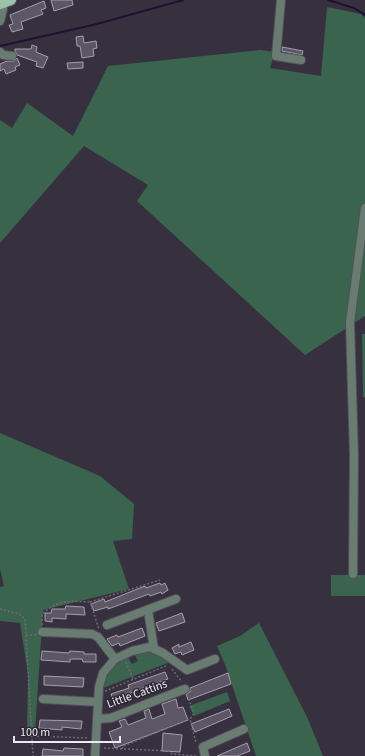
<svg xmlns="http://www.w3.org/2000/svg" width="365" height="756" font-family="'Source Sans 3',sans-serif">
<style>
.green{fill:#3b644f}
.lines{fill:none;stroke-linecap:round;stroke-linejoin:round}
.stream{stroke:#1f112f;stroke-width:2}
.building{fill:#5c5665;stroke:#a59faf}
.minor-casing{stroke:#544e5c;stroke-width:10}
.major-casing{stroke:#544e5c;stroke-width:12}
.path{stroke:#6f6a77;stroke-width:1.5;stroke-dasharray:2 2;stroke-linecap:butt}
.minor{stroke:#697c71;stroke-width:8}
.major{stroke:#9cc2ad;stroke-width:10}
.labels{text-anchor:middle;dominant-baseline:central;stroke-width:3;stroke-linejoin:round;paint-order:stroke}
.street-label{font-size:12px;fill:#ede9f2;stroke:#2d2735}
</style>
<rect width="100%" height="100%" fill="#37313f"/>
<!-- green -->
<g class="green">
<polygon points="327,7 361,14 365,18 365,316 305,355 137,201 148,185 84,146 0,243 0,120 12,128 27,103 73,136 108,66 260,50 275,52 270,68 321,76"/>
<polygon points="362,334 365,334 365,397 363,397"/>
<polygon points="0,433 100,476 134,504 132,539 113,541 129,589 43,610 35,731 27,731 28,674 20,623 0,621 0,587 4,586 0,569"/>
<rect x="331" y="575" width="34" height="21"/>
<polygon points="259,623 307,717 323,756 256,756 226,667 217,646 240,636"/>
<path d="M150,651H156L170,662L103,688C106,670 114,666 128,657L132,664L138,661L135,655Z"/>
<polygon points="227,692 230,701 194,716 189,706"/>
</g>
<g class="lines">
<!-- stream -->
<g class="stream">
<polyline points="328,0 354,8 365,15"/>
<polyline points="0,46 97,24 183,0"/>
</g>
</g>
<!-- building -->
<g class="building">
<polygon points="51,0 72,0 73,5 54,11"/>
<polygon points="44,1 46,8 41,10 43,14 21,22 23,29 12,32 9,25 13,24 10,15"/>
<polygon points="83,36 84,43 96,41 97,48 93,49 94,56 82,58 80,46 77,46 76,37"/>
<polygon points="32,45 37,47 36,52 48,57 43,68 36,66 37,62 17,55 15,51 15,49 31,49"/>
<polygon points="282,47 303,51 302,55 282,51"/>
<polygon points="17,58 20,65 15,67 16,70 6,74 4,69 0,71 0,64 7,61 14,61"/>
<polygon points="83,62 83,68 68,69 67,63"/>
<polygon points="160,583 161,585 165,583 168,590 162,594 161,592 150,596 149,594 108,609 108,607 94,611 91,604 104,599 105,602 145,586 146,588"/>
<polygon points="66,606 84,607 85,615 66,614 66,619 52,618 52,622 45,621 45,613 51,613 52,609 65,609"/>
<polygon points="182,613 185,622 159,631 156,623"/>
<polygon points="142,628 145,636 120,646 119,643 112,646 107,639 117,635 118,637"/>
<polygon points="191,642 194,650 182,655 181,652 175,654 172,648 179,644 179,647"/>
<polygon points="42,651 69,653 70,651 84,652 84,654 96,654 96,662 83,662 82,659 70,659 70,662 41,660"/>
<polygon points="165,672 168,679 130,693 132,695 114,703 111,694 129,688 128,685"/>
<polygon points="228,673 231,684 188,700 186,694 190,692 190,688"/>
<polygon points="44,676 84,678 83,687 44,685"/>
<polygon points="176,699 178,708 183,707 188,720 115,748 109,732 122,727 119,721 125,719 128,725 146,718 144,711 149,709 152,719 165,714 162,704"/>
<polygon points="229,709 232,716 195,732 191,724"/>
<polygon points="40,720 82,721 81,729 62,727 62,730 39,728"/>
<polygon points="163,733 182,735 180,752 162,751"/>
<polygon points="247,743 250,751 237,756 217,756"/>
<polygon points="64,748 83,749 83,756 42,756 43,749 63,751"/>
</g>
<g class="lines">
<!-- minor casing -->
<g class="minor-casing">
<g id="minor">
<polyline points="281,0 276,56 301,60"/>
<polyline points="0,21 3,9 3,3"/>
<polyline points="0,52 3,55 12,56"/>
<polyline points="353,574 354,456 350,323 365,208"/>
<polyline points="148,610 154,649"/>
<polyline points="107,625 176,599"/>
<polyline points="42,632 92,634 98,637 115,659"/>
<polyline points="43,699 98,702"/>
<polyline points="97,719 111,718 185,689"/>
<polyline points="95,756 99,687 103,673 115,659 132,651 150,647 163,653 187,670 215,659"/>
<polyline points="205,756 203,747 244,729"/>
</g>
</g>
<!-- major casing -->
<g class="major-casing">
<polyline id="major" points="0,4 11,0"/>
</g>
<!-- path -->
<g class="path">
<polyline points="90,602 160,580"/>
<polyline points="0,609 19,614 25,619 33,756"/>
<path d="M42,625V614C59,599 69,601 90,602L99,629"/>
<polyline points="26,635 36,635"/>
<polyline points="126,662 133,679"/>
<polyline points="172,669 182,682"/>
<polyline points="105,691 168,665"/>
<polyline points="187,695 194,713 190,719 196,743"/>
<polyline points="33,736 89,738"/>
<polyline points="104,748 170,751 172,754 197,756"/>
<polyline points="122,749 123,746 190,719"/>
</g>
<!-- minor -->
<use href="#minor" class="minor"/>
<!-- major -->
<use href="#major" class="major"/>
</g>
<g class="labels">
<!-- street labels -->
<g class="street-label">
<text transform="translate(137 694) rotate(-20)">Little Cattins</text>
</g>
</g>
<!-- scale -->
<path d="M14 736v6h106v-6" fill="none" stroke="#ede9f2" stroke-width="2"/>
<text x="20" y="736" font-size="12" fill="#ede9f2" stroke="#2d2735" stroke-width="3" paint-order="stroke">100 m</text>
</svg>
